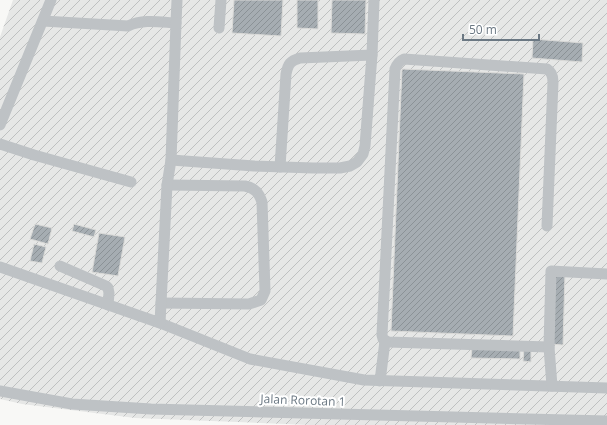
<svg xmlns="http://www.w3.org/2000/svg" width="607" height="425" font-family="'Open Sans',sans-serif">
<style>
.industrial{fill:url(#industrial-furrows)}
.building{fill:url(#building-hatch);stroke:#dadad8}
.lines{fill:none;stroke-linecap:round;stroke-linejoin:round}
.minor{stroke:#bec2c5;stroke-width:11}
.labels{text-anchor:middle;dominant-baseline:central;stroke-width:4;stroke-linejoin:round;paint-order:stroke}
.street-label{font-size:12px;fill:#6b7883;stroke:#fff}
</style>
<defs>
<pattern id="industrial-furrows" width="10" height="10" patternUnits="userSpaceOnUse"><rect width="10" height="10" fill="#e6e7e6"/><path d="M-1 1l2-2M0 10L10 0M9 11l2-2" fill="none" stroke="#bec0c0"/></pattern>
<pattern id="building-hatch" width="6" height="6" patternUnits="userSpaceOnUse"><rect width="6" height="6" fill="#a6adb2"/><path d="M-1 1l2-2M0 6l6-6M5 7l2-2" fill="none" stroke="#8b9296"/></pattern>
</defs>
<rect width="100%" height="100%" fill="#f8f8f6"/>
<!-- industrial -->
<polygon class="industrial" points="13,0 607,0 607,425 310,425 135,418 22,404 0,399 0,37"/>
<!-- building -->
<g class="building">
<polygon points="234,0 283,0 281,36 232,33"/>
<polygon points="297,0 318,0 318,29 297,28"/>
<polygon points="332,0 366,0 365,34 331,33"/>
<polygon points="533,39 583,43 582,62 532,58"/>
<polygon points="402,69 524,74 513,336 391,331"/>
<polygon points="35,224 52,228 48,244 30,239"/>
<polygon points="74,224 96,230 94,237 72,231"/>
<polygon points="99,233 125,237 118,276 92,272"/>
<polygon points="34,244 46,247 42,263 30,261"/>
<polygon points="553,273 565,273 563,345 551,344"/>
<polygon points="472,348 520,349 520,359 471,358"/>
<polygon points="524,348 531,348 531,362 523,361"/>
</g>
<g class="lines">
<!-- minor -->
<g class="minor">
<path d="M43,21L128,26C143,19 159,22 176,23L177,0"/>
<polyline points="219,28 221,0"/>
<polyline points="0,125 51,0"/>
<polyline points="0,144 34,155 131,182"/>
<polyline points="171,160 254,166 313,168 340,168 350,166 357,162 363,154 365,146 372,55 374,0"/>
<path d="M280,167L286,74C288,64 290,61 300,58L372,55"/>
<path d="M547,226L553,82C553,77 552,72 547,69L404,59C399,61 397,64 395,69L382,335L383,339L388,342L549,347"/>
<polyline points="60,266 106,286 108,288 109,293 108,305"/>
<polyline points="0,267 160,323 250,359 364,380 607,388"/>
<path d="M161,303L249,304L261,300L265,291L262,202C259,193 255,188 245,186L167,185"/>
<polyline points="160,323 167,185 171,160 176,23"/>
<polyline points="380,381 385,341"/>
<polyline points="552,386 549,347 551,271 607,274"/>
<polyline points="0,391 72,404 151,409 607,421"/>
</g>
</g>
<g class="labels">
<!-- street labels -->
<g class="street-label">
<text transform="translate(303 400) rotate(2)">Jalan Rorotan 1</text>
</g>
</g>
<!-- scale -->
<path d="M463 34v6h76v-6" fill="none" stroke="#6b7883" stroke-width="2"/>
<text x="469" y="34" font-size="12" fill="#6b7883" stroke="#ffffff" stroke-width="3" paint-order="stroke">50 m</text>
</svg>
